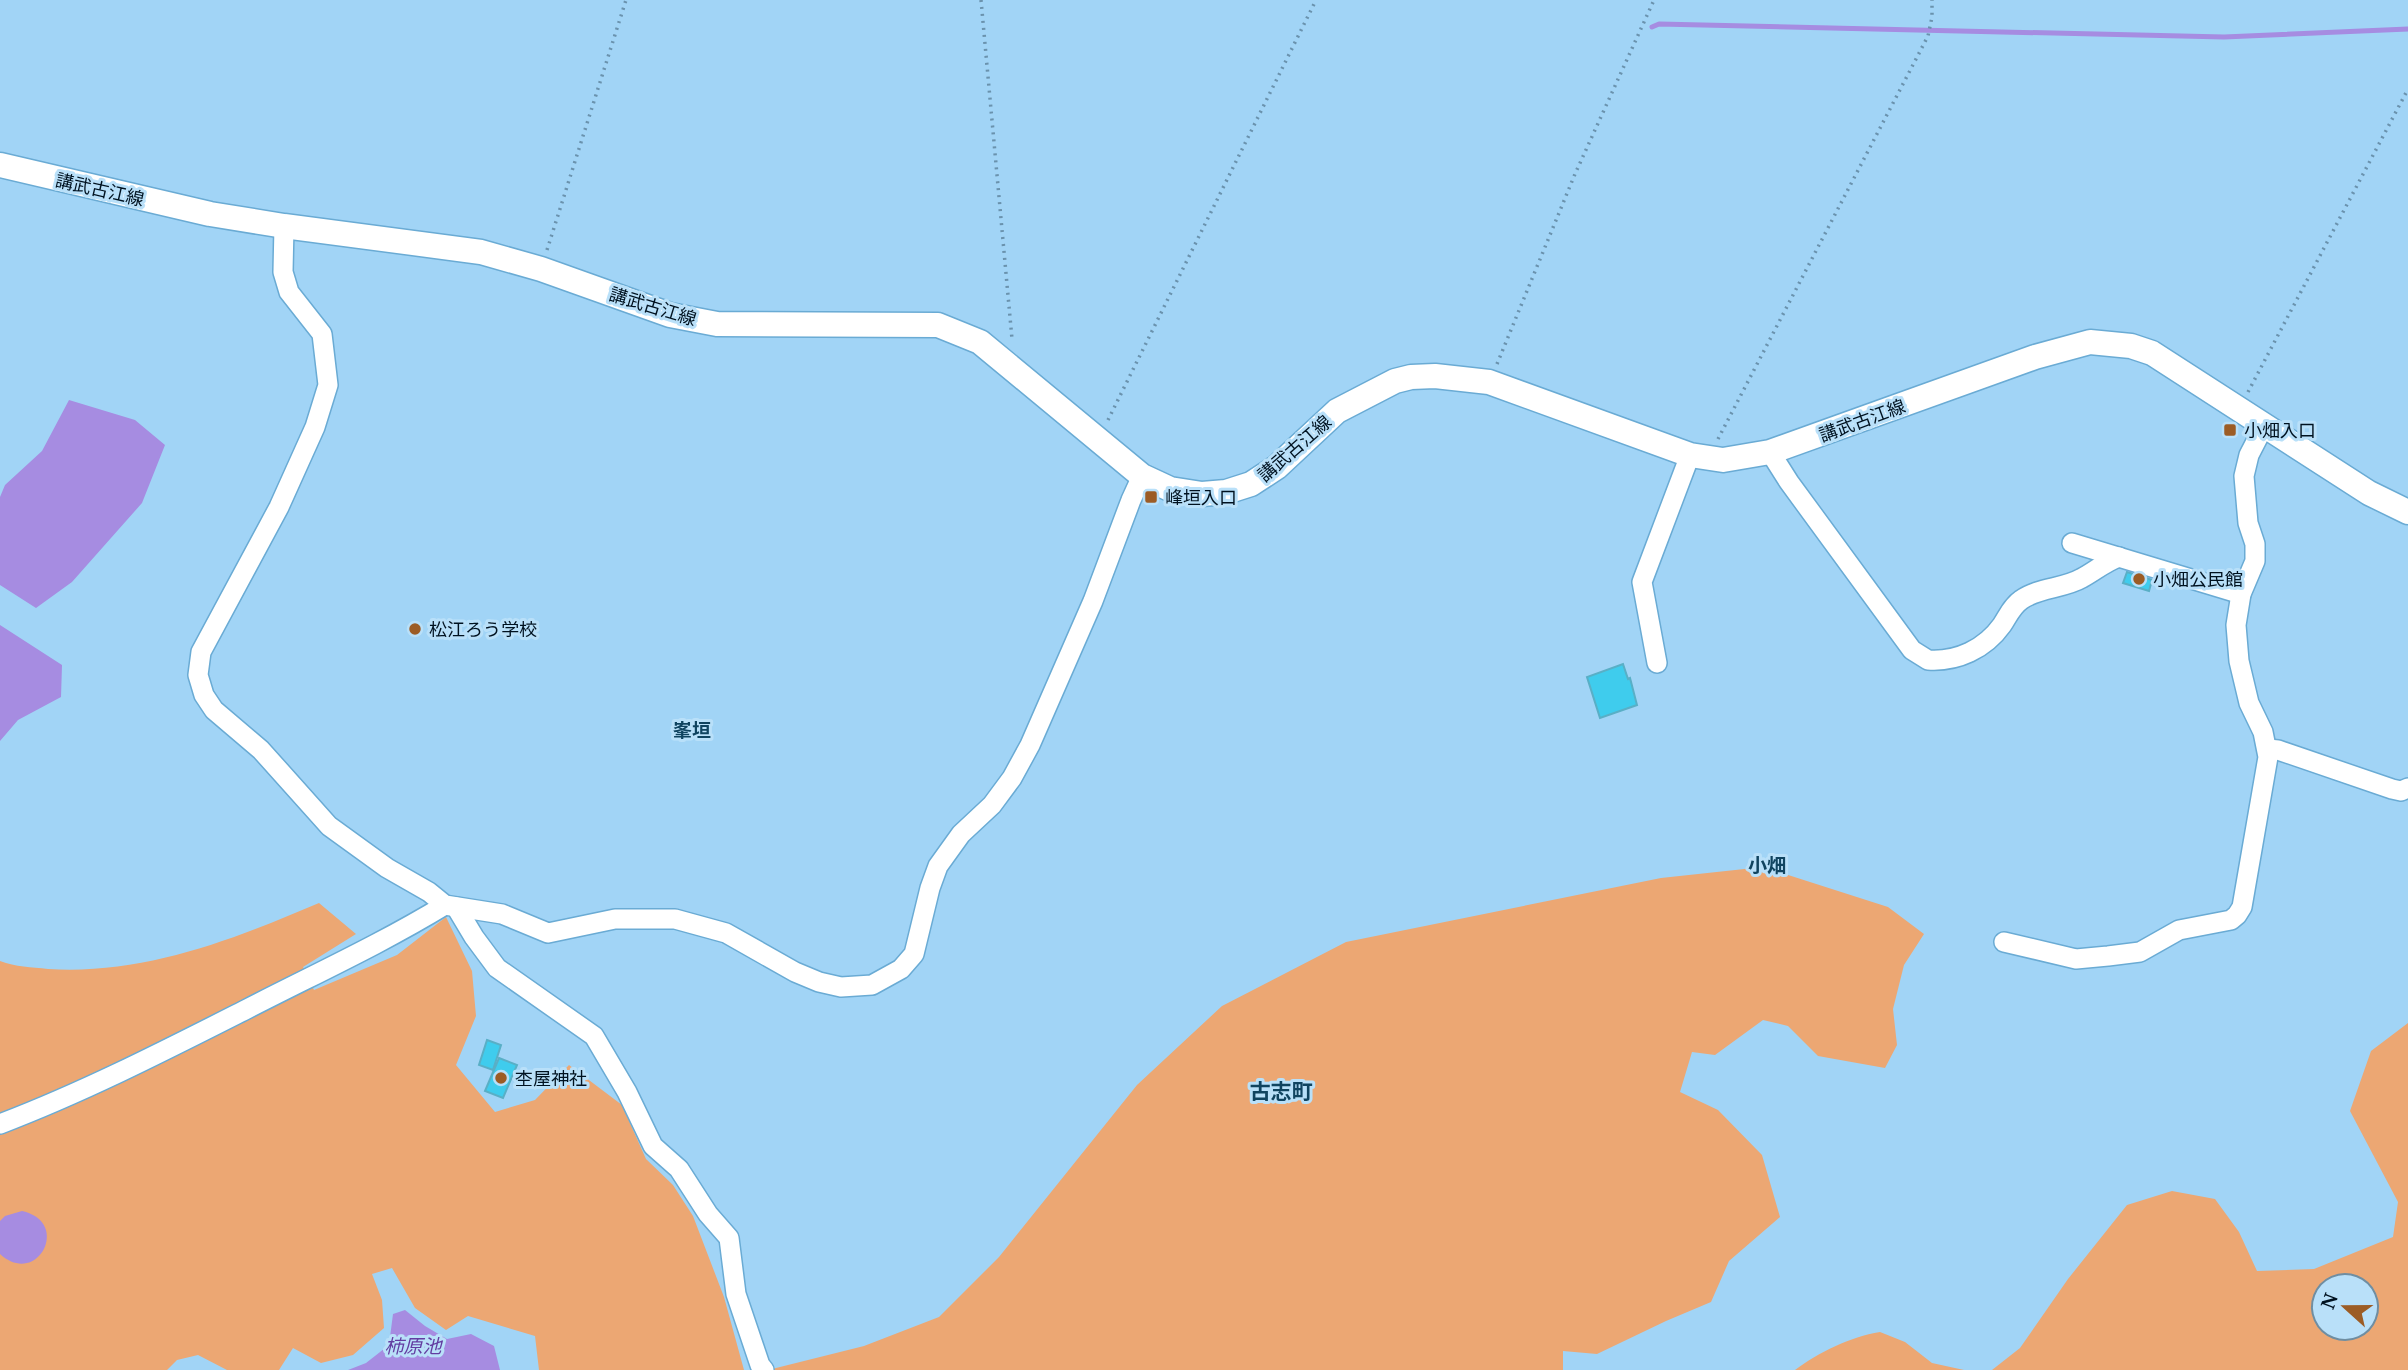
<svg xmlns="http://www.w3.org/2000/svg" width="2408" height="1370" font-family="'Noto Serif','Noto Sans JP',serif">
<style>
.green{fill:#eca773;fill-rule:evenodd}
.water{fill:#a68ce1}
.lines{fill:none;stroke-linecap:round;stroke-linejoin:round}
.stream{stroke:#a68ce1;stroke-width:5}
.building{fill:#3fcced;stroke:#59afc6;stroke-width:2}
.minor-casing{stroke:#6aabd4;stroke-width:22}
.major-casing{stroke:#6aabd4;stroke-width:27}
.path{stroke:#6a92ad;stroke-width:3.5;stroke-dasharray:2 5;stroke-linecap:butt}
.minor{stroke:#fff;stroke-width:19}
.major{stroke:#fff;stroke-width:24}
.poi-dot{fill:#9c5c25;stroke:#b9e0f9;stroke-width:2.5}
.labels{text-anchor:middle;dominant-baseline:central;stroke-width:6;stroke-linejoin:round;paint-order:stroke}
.street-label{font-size:18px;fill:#001220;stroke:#b9e0f9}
.poi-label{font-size:18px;fill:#001220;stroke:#b9e0f9;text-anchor:start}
.neighbourhood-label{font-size:19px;font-weight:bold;fill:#104460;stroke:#b9e0f9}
.water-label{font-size:19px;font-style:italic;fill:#633da1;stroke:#b9e0f9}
.quarter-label{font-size:21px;font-weight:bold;fill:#104460;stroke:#b9e0f9}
</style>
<rect width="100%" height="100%" fill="#a1d4f6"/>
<!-- green -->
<g class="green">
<polygon points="1763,867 1888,907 1924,934 1904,965 1893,1009 1897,1045 1885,1068 1818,1056 1788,1026 1763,1020 1715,1055 1692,1052 1680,1092 1718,1110 1762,1155 1780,1217 1729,1261 1711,1302 1666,1321 1597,1354 1563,1351 1563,1370 768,1370 864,1346 939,1317 999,1257 1137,1085 1222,1006 1346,942 1661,878"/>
<path d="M319,903L356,934L303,967L314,990L397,955L446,917L472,971L476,1016L456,1065L495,1112L535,1100L569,1065L622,1105L646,1159L673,1185L693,1216L724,1297L744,1370H539L535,1336L468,1316L446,1330L415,1308L392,1268L372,1274L382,1300L384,1328L353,1355L321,1363L293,1348L279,1370H227L198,1355L177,1360L167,1370H0V961C16,967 31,967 48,969C144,975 232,940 319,903Z"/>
<path d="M2408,1023V1370H1992L2020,1348L2068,1279L2127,1205L2172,1191L2215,1199L2239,1232L2257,1271L2314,1269L2393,1237L2398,1202L2350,1111L2371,1051ZM2324,1286H2366V1328H2324Z"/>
<path d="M1880,1332L1905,1342L1932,1363L1964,1370H1795C1819,1352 1850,1337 1880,1332Z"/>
</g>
<!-- water -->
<g class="water">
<polygon points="69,400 135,420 165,445 142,503 72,582 36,608 0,585 0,497 5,485 42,451"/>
<polygon points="0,625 62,665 61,697 18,720 0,741"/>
<path d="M22,1211C72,1222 37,1288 0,1254V1221L5,1216Z"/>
<polygon points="405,1310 425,1326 447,1339 471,1334 494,1346 500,1370 348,1370 366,1363 389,1345 393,1314"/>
</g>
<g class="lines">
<!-- stream -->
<polyline class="stream" points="1652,27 1659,24 2224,37 2408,29"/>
</g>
<!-- building -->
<g class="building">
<polygon points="2127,572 2152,580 2149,591 2123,583"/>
<polygon points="1623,664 1628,679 1630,678 1637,705 1600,718 1587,677"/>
<polygon points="487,1040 501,1045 493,1070 479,1065"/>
<polygon points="499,1058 517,1065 503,1098 485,1091"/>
</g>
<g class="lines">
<!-- minor casing -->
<g class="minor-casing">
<g id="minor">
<polyline points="284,226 283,272 289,292 322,334 328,385 315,427 279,507 201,652 198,675 204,695 214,710 261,750 329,826 387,868 429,892 445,905 502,914 548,933 615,919 675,919 726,933 795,972 819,982 841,987 872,985 901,969 914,954 930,888 938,866 961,834 992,805 1012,778 1030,745 1093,601 1131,500 1142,476"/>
<path d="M1770,452L1789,482L1912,650L1928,660C1957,662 1985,649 2002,625C2008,616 2012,606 2021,600C2039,587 2063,589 2082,578C2095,571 2105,562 2119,557"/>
<polyline points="2072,543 2241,594"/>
<polyline points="1657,663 1642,582 1690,455"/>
<polyline points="2268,749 2278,750 2392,789 2401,791 2408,788"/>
<polyline points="456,907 474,937 497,968 594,1036 627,1092 653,1146 679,1169 708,1214 729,1238 736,1294 760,1365 764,1370"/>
<polyline points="2004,942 2076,959 2108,956 2140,952 2179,930 2231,920 2237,915 2242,907 2268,757 2263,732 2249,703 2239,661 2236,625 2241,594 2255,561 2255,544 2248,523 2244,476 2249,455 2264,426"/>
<path d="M0,1124C84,1092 166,1050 247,1009C313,975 381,944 445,905"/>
</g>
</g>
<!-- major casing -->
<g class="major-casing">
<polyline id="major" points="0,165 210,214 284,226 481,252 541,269 670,315 717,324 938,325 980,342 1142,476 1170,489 1202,494 1226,492 1251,484 1277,467 1337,411 1395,381 1411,377 1435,376 1489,382 1690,455 1723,460 1770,452 2035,357 2090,342 2131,346 2152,353 2369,493 2408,512"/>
</g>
<!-- path -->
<g class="path">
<polyline points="981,0 1012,339"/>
<polyline points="547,250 626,0"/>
<polyline points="1497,364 1575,174 1654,0"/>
<polyline points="2248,392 2408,89"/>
<polyline points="1108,420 1316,0"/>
<polyline points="1718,439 1928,36 1932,17 1932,0"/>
</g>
<!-- minor -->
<use href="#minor" class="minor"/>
<!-- major -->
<use href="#major" class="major"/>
</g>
<!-- markers -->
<g class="poi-dot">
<rect x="2223" y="423" width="14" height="14" rx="3.5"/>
<rect x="1144" y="490" width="14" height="14" rx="3.5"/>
<circle cx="2139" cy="579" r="7"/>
<circle cx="415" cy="629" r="7"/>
<circle cx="501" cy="1078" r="7"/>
</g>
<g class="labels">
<!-- street labels -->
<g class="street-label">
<text transform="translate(100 189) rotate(13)">講武古江線</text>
<text transform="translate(653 306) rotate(17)">講武古江線</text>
<text transform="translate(1862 420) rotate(-20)">講武古江線</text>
<text transform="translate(1294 448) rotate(-41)">講武古江線</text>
</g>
<!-- poi labels -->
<g class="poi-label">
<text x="2244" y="430">小畑入口</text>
<text x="1165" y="497">峰垣入口</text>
<text x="2153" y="579">小畑公民館</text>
<text x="429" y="629">松江ろう学校</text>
<text x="515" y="1078">杢屋神社</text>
</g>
<!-- neighbourhood labels -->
<g class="neighbourhood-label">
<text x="692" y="730">峯垣</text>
<text x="1767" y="865">小畑</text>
</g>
<!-- water labels -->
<g class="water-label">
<text x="413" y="1346">柿原池</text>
</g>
<!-- quarter labels -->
<g class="quarter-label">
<text x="1281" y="1091">古志町</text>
</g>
</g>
<!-- north arrow -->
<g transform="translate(2345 1307) rotate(291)"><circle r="33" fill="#b9e0f9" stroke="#6f8ea2" stroke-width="2"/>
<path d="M0-5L12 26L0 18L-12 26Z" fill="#9c5c25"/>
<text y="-10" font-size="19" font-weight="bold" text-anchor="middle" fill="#001220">N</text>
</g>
</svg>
